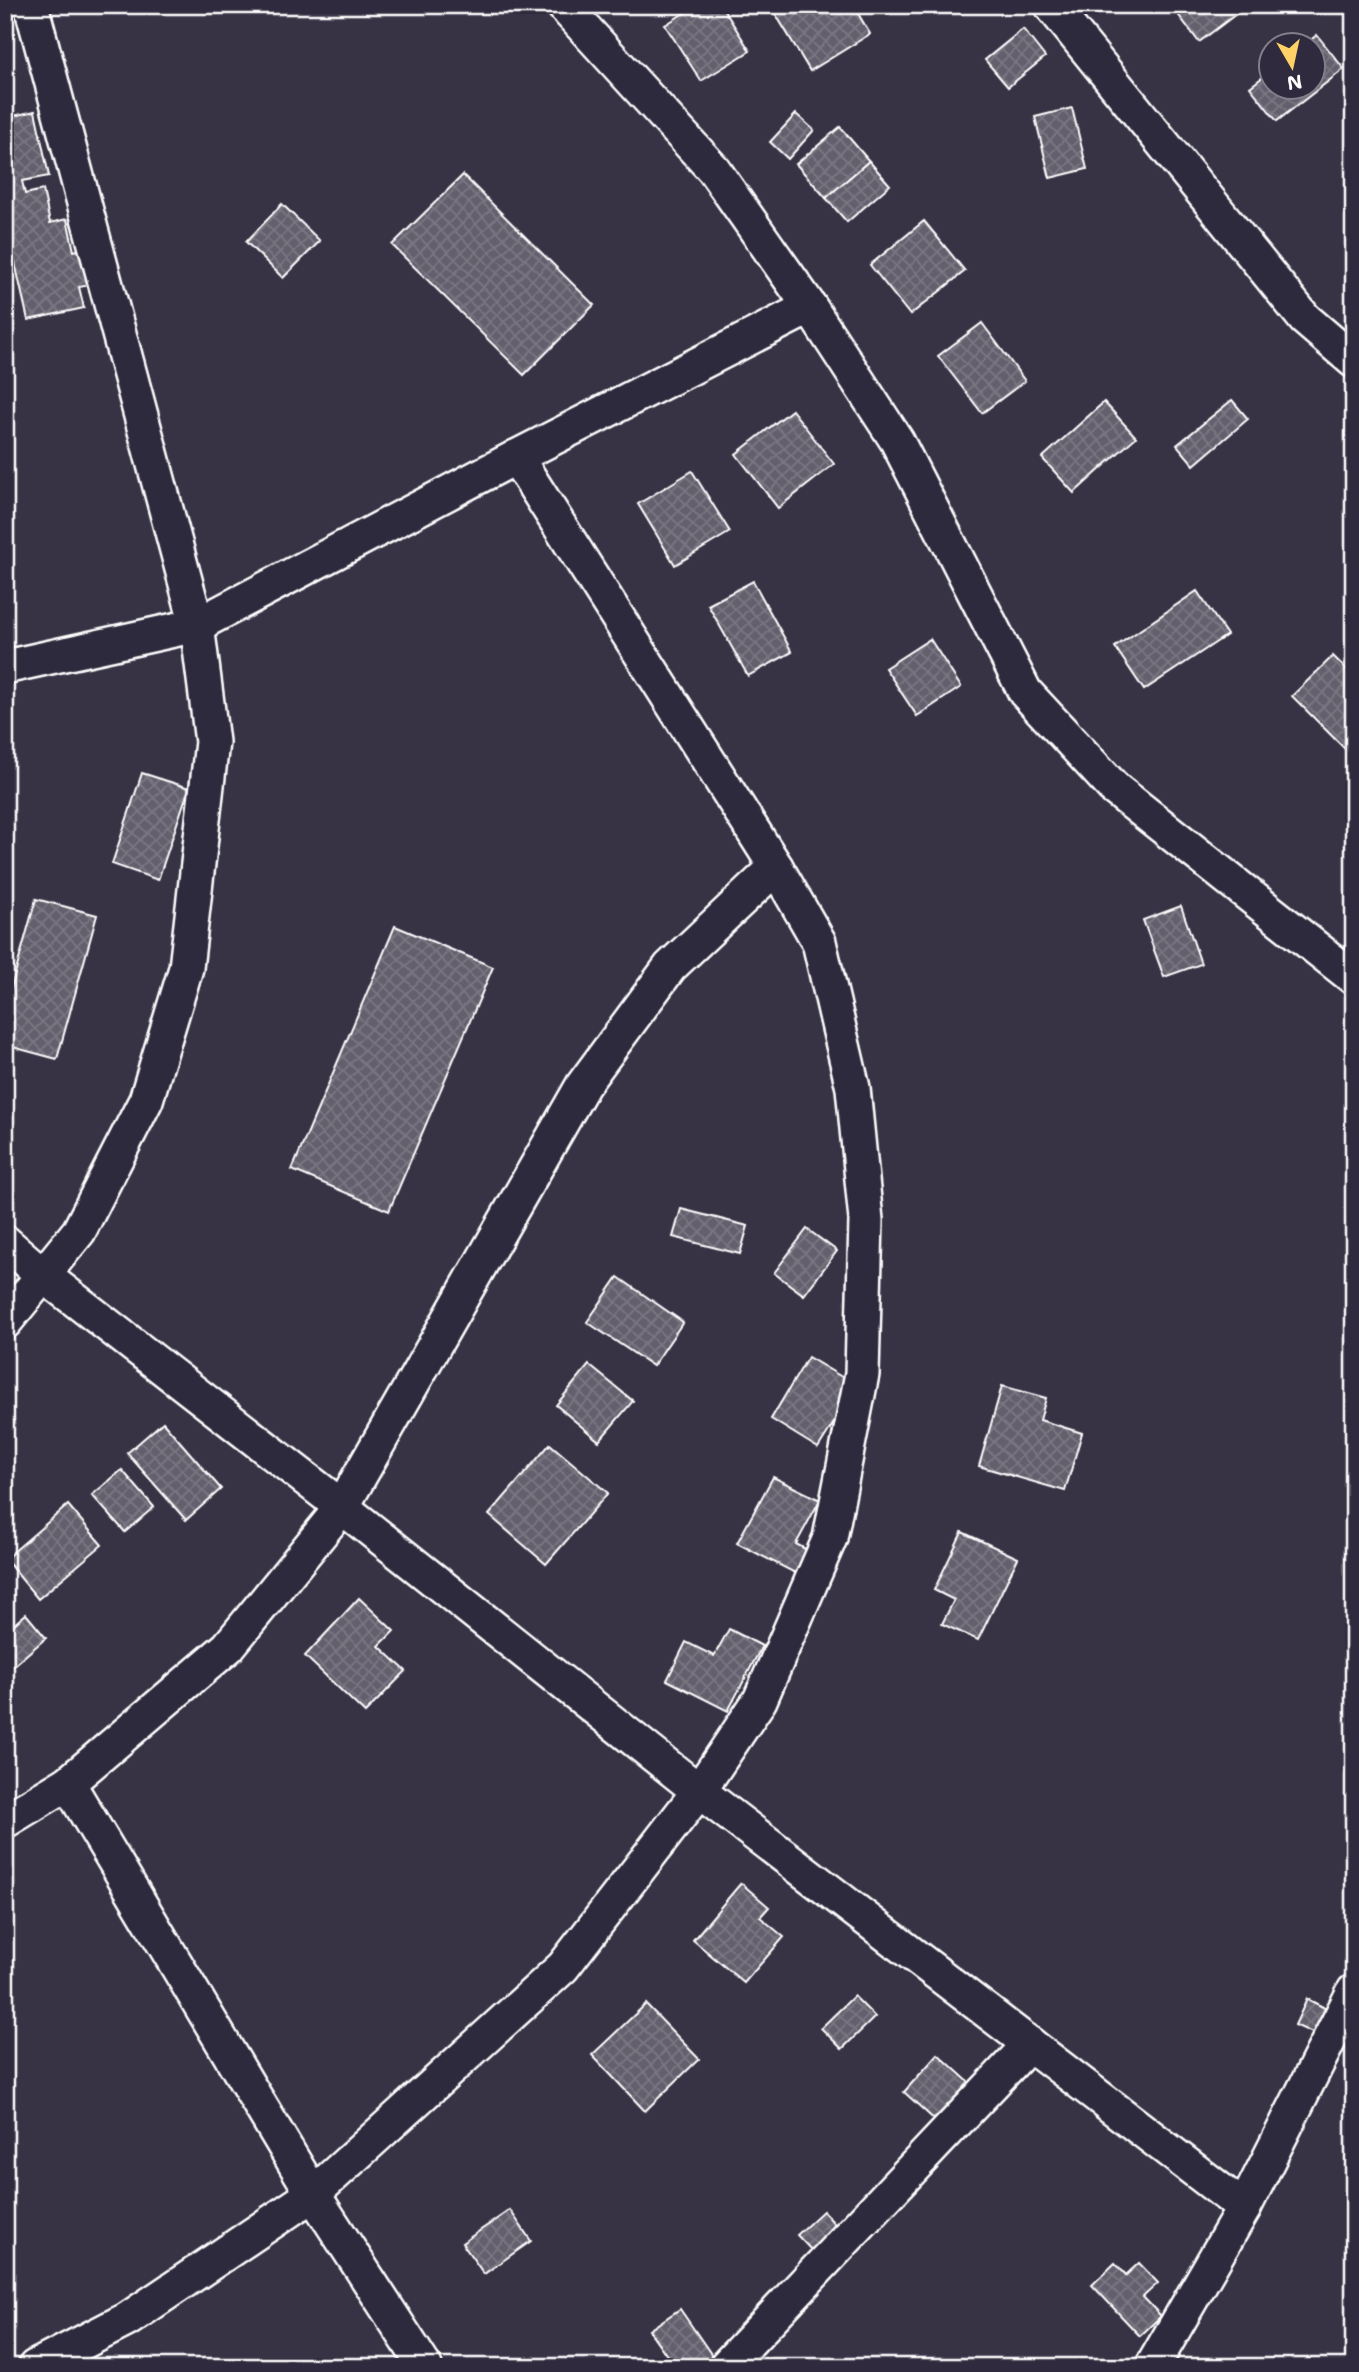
<svg xmlns="http://www.w3.org/2000/svg" width="1359" height="2372" font-family="'Shantell Sans',sans-serif">
<style>
.building{fill:url(#building-cross-hatch);stroke:#fff;stroke-width:2}
.lines{fill:none;stroke-linecap:round;stroke-linejoin:round}
.street-casing{stroke:#fff;stroke-width:38}
.street{stroke:#2f2a3d;stroke-width:33}
</style>
<defs>
<pattern id="building-cross-hatch" width="8" height="8" patternUnits="userSpaceOnUse" patternTransform="scale(1.75)"><rect width="8" height="8" fill="#635f6d"/><path d="M0 0l8 8M0 8l8-8" fill="none" stroke="#7a7783"/></pattern>
</defs>
<rect width="100%" height="100%" fill="#373345"/>
<filter id="ink" filterUnits="userSpaceOnUse"><feTurbulence type="fractalNoise" baseFrequency=".0143" numOctaves="2"/><feDisplacementMap in="SourceGraphic" scale="14" xChannelSelector="R" yChannelSelector="G"/><feConvolveMatrix kernelMatrix="1 2 1 2 8 2 1 2 1" color-interpolation-filters="sRGB"/></filter>
<g filter="url(#ink)">
<!-- building -->
<g class="building">
<polygon points="697,5 721,5 750,51 701,81 665,25"/>
<polygon points="777,5 853,5 870,34 810,71 772,8"/>
<polygon points="1171,5 1248,5 1199,42"/>
<polygon points="1023,29 1045,57 1008,87 985,60"/>
<polygon points="1317,35 1344,69 1277,121 1250,87 1272,70 1272,88 1314,88 1314,46 1303,46"/>
<polygon points="6,105 9,117 35,111 49,176 22,181 25,194 43,190 50,223 67,219 74,251 88,247 96,284 79,287 84,308 28,320 13,254 5,255"/>
<polygon points="1072,108 1087,169 1050,178 1035,117"/>
<polygon points="796,114 814,130 788,159 770,142"/>
<polygon points="840,127 869,161 826,198 796,164"/>
<polygon points="869,161 890,185 847,222 826,198"/>
<polygon points="463,175 594,305 524,375 392,245"/>
<polygon points="282,204 320,241 283,278 246,242"/>
<polygon points="924,221 965,271 910,315 870,265"/>
<polygon points="982,323 1025,381 982,413 938,356"/>
<polygon points="1232,400 1248,419 1194,465 1177,445"/>
<polygon points="1104,402 1136,437 1074,493 1042,458"/>
<polygon points="792,410 834,464 778,508 736,454"/>
<polygon points="692,471 730,532 675,565 638,504"/>
<polygon points="753,581 792,652 748,676 708,605"/>
<polygon points="1197,591 1227,635 1144,690 1115,647"/>
<polygon points="930,639 961,687 917,716 885,668"/>
<polygon points="1333,656 1354,677 1354,758 1292,696"/>
<polygon points="142,773 189,788 158,880 112,864"/>
<polygon points="36,899 97,915 57,1059 5,1045 5,1010"/>
<polygon points="1181,906 1201,964 1164,977 1143,920"/>
<polygon points="395,926 493,967 389,1211 292,1170"/>
<polygon points="681,1209 748,1226 740,1254 673,1237"/>
<polygon points="807,1229 837,1251 804,1295 774,1273"/>
<polygon points="618,1277 683,1322 653,1366 587,1322"/>
<polygon points="808,1357 857,1386 818,1448 771,1419"/>
<polygon points="589,1365 633,1401 599,1441 556,1405"/>
<polygon points="1002,1386 1046,1398 1040,1420 1082,1433 1065,1491 979,1466"/>
<polygon points="163,1422 221,1489 186,1520 127,1453"/>
<polygon points="550,1444 608,1493 546,1564 489,1515"/>
<polygon points="122,1470 154,1507 125,1532 92,1495"/>
<polygon points="773,1477 820,1500 796,1544 811,1552 799,1575 737,1543"/>
<polygon points="68,1505 102,1545 38,1599 5,1559"/>
<polygon points="962,1532 1018,1558 978,1640 942,1624 954,1600 934,1590"/>
<polygon points="359,1598 394,1631 379,1646 406,1671 365,1713 305,1656"/>
<polygon points="26,1614 46,1638 5,1673 5,1632"/>
<polygon points="729,1629 762,1646 728,1711 667,1680 686,1642 714,1656"/>
<polygon points="741,1883 769,1907 760,1917 784,1937 744,1983 693,1940"/>
<polygon points="854,1996 875,2017 842,2049 821,2028"/>
<polygon points="1307,1999 1333,2012 1321,2037 1295,2025"/>
<polygon points="646,2004 699,2059 645,2111 592,2055"/>
<polygon points="938,2054 972,2085 938,2123 904,2092"/>
<polygon points="510,2210 531,2241 484,2274 462,2243"/>
<polygon points="823,2211 841,2231 815,2254 797,2235"/>
<polygon points="1115,2263 1126,2275 1139,2263 1158,2283 1143,2297 1161,2316 1140,2336 1092,2285"/>
<polygon points="680,2309 713,2357 698,2367 675,2367 649,2330"/>
</g>
<g class="lines">
<!-- street casing -->
<g class="street-casing">
<g id="street">
<polyline points="563,5 714,170 810,307 897,441 1025,692 1115,789 1354,978"/>
<polyline points="1051,5 1305,319 1354,361"/>
<polyline points="5,667 197,625 516,457 810,307"/>
<polyline points="5,1242 43,1275 342,1507 699,1791 1244,2208"/>
<polyline points="5,1322 79,1231 146,1100 186,968 212,742 197,625 31,5"/>
<polyline points="68,1783 313,2194 425,2367"/>
<polyline points="5,1821 68,1783 228,1647 342,1507 583,1085 670,967 776,867"/>
<polyline points="35,2367 128,2319 313,2194 563,1967 699,1791 760,1700 830,1538 862,1374 866,1220 853,1088 819,942 776,867 516,457"/>
<polyline points="725,2367 1030,2044"/>
<polyline points="1152,2367 1244,2208 1354,1991"/>
</g>
</g>
<!-- street -->
<use href="#street" class="street"/>
</g>
</g>
<!-- margin -->
<rect width="1359" height="2372" fill="none" stroke="#2f2a3d" stroke-width="28"/>
<rect x="14" y="14" width="1331" height="2344" fill="none" stroke="#fff" stroke-width="2.5" filter="url(#ink)"/>
<!-- north arrow -->
<g transform="translate(1292 66) rotate(171)"><circle r="33" fill="#2f2a3d" stroke="#827f8b" stroke-width="2"/>
<path d="M0-5L12 26L0 18L-12 26Z" fill="#ffd166"/>
<text y="-10" font-size="19" font-weight="bold" text-anchor="middle" fill="#ffffff">N</text>
</g>
</svg>
